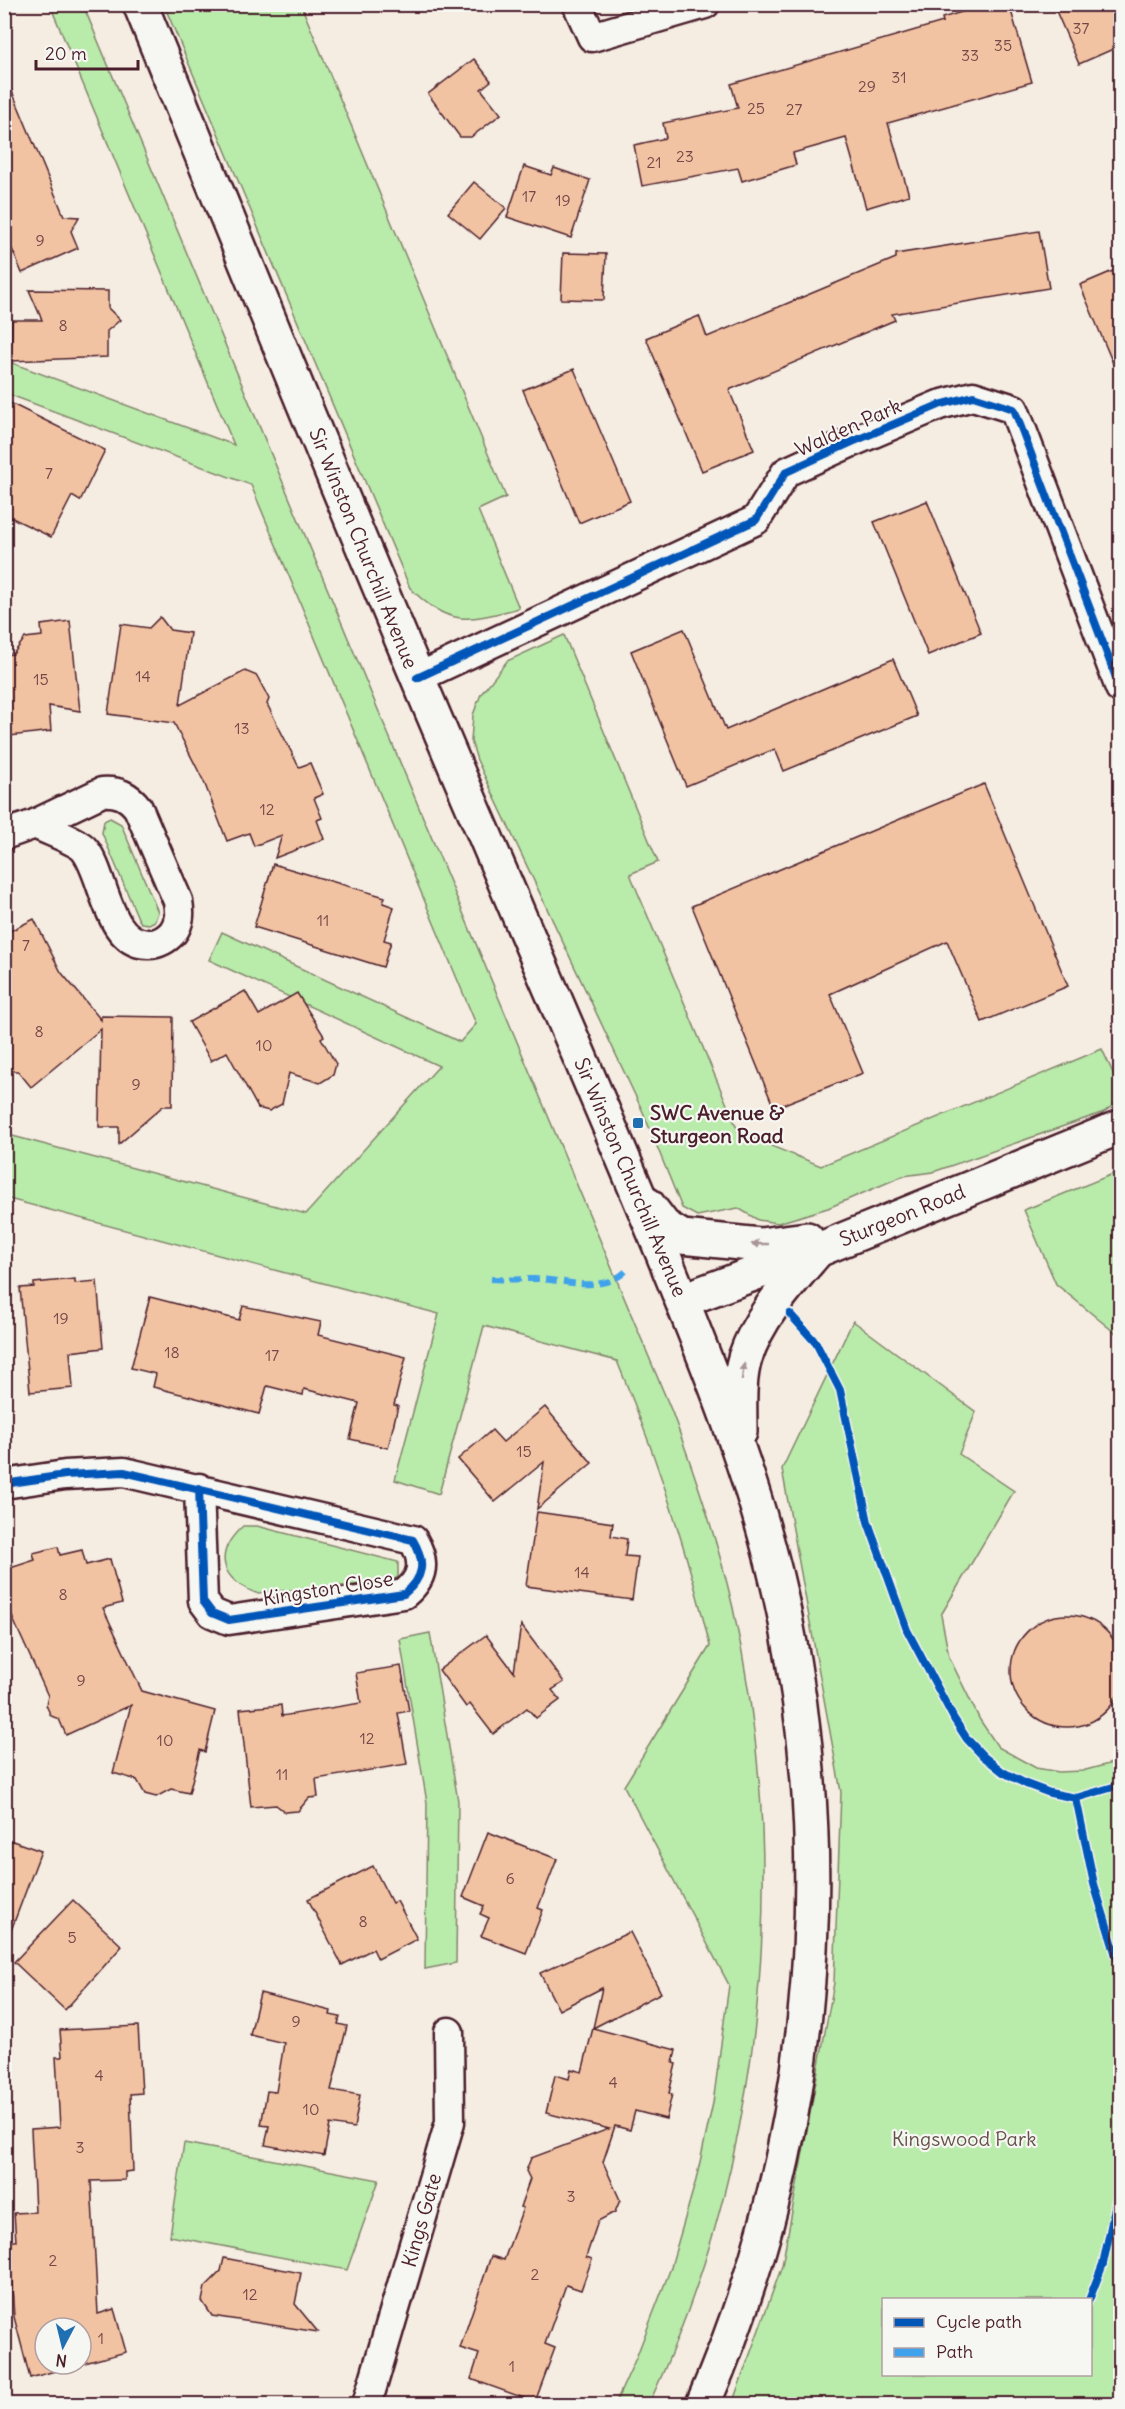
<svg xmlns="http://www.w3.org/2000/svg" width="1125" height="2409" font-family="Delius,sans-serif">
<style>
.green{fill:#b9ebab;stroke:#82856b;stroke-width:1.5;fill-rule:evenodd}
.building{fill:#f2c3a2;stroke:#4a1f2b;stroke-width:1.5}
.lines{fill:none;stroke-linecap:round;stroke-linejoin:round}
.minor-casing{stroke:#4a1f2b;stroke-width:33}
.secondary-casing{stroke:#4a1f2b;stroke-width:38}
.minor{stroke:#f6f6f2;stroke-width:28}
.secondary{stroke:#f6f6f2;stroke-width:33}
.quiet{stroke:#40a2eb;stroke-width:6;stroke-dasharray:12 6;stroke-linecap:butt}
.cycleway-casing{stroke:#f6f6f2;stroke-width:11}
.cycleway{stroke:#0057b8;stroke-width:8}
.oneway{fill:#a99598}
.poi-dot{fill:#1f6fb2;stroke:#f6f6f2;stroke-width:2}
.labels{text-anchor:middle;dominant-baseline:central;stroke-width:4.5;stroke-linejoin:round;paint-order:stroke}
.number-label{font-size:16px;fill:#744849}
.street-label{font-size:20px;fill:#4a1f2b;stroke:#f6f6f2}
.poi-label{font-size:20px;font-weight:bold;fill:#4a1f2b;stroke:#f6f6f2;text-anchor:start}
.park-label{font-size:20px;fill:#66524b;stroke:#f6f6f2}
</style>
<rect width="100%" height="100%" fill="#f5ece2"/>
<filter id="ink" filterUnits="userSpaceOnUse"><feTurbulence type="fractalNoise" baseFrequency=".0167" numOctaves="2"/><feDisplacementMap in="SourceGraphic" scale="12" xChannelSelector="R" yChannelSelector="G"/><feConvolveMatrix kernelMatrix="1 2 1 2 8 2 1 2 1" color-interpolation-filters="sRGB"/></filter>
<g filter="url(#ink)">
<!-- green -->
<g class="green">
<path d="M50,5H83L672,1412C696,1477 718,1541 733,1608C792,1873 764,2158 649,2404H615L636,2358L670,2270L696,2180L713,2103L729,1985L624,1786L710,1646C686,1547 657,1456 617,1361L484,1326L439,1494L395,1480L439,1314L5,1198V1134L306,1214L439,1066L209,960L222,932L460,1042L476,1024L251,485L5,393L4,360L234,445Z"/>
<path d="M164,5H301L506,497L478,510L519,608C469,621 450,628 410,588Z"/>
<polygon points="564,635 658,862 630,874 739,1133 821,1166 1102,1049 1119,1086 1116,1103 1104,1112 933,1172 903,1176 828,1208 778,1223 758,1220 738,1208 697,1216 682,1208 643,1112 477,760 471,741 473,715 481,694 507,661"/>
<polygon points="110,818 121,824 158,912 155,921 149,924 141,923 138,918 102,833 104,821"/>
<polygon points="1120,1171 1120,1337 1056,1284 1024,1210"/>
<path d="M853,1321L976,1412L959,1454L1014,1491L941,1615L949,1657L980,1720L998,1747L1036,1768L1059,1772L1082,1771L1120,1761V2404H732L782,2266L834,1983L841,1792L782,1469ZM884,2300H1090V2374H884Z"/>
<path d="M243,1526H257L398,1562V1577L390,1582L256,1593C220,1579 213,1553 243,1526Z"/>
<polygon points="430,1633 458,1801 456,1963 425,1969 427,1803 400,1639"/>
<polygon points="184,2143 379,2180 347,2270 170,2236"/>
</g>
<!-- building -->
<g class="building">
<polygon points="988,4 1009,4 1032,82 888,123 909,195 866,208 846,138 793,153 796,165 742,181 738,168 642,186 634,145 666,138 663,123 738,108 731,84 943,22 942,18"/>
<polygon points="1053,4 1120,4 1120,46 1079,64"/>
<polygon points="474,59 491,81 481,89 501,114 471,137 460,137 428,94"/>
<polygon points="4,72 64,216 79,217 71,231 78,248 22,273 12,249 4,253"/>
<polygon points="524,166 551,175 554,168 590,180 571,238 507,217"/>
<polygon points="474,182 506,208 480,239 448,213"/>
<polygon points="1039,231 1049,288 892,314 895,320 729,390 754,450 702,471 646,338 699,316 707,337 896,258 896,254"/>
<polygon points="563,253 606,254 604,300 561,299"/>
<polygon points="1120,268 1120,380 1080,285"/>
<polygon points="29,290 108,291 108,308 120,320 107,331 107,357 11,361 12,320 42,320"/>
<polygon points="574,369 630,501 579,523 523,390"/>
<polygon points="4,400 105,450 80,501 72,496 51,537 4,514"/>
<polygon points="927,501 981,633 928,655 874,522"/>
<polygon points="160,617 170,630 190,633 180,705 245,671 257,676 269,699 267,704 299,767 310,763 323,794 314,798 322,818 317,820 324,839 275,858 282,835 254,846 249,833 227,841 204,782 174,723 108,714 121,624 149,628"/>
<polygon points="70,621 80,711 49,706 51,731 10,736 5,693 7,693 4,655 13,654 25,638 42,636 41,625"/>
<polygon points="684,629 726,730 893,659 917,716 784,771 775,749 686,786 631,651"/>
<polygon points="984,784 1068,986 982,1022 947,941 830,994 863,1073 774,1108 692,906"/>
<polygon points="273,864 385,897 383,903 394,907 384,940 391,942 383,967 254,927"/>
<polygon points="34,919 61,972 101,1020 101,1016 173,1017 172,1106 163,1106 119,1144 119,1127 99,1127 101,1029 31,1087 18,1071 11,1071 4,1063 4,934"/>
<polygon points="245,991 259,1015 297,993 324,1036 321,1038 336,1064 333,1075 320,1083 289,1073 282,1104 269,1111 258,1108 227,1052 211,1061 189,1022"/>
<polygon points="75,1279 75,1283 97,1281 103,1348 70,1352 73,1388 30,1392 20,1288 34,1287 34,1283"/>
<polygon points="150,1297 239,1320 243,1306 321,1322 318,1335 406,1357 394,1405 398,1406 388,1448 350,1439 359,1403 304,1389 303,1395 267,1386 259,1414 153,1387 156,1374 131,1368"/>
<polygon points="545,1407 592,1463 537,1509 544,1462 495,1502 458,1459 492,1430 503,1442"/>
<polygon points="537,1512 613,1523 611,1536 627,1539 625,1556 638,1557 632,1600 526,1586"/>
<polygon points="58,1547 60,1555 82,1550 86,1565 110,1559 122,1603 103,1608 142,1691 215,1711 205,1752 200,1750 189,1793 171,1789 156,1797 145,1794 137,1780 113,1773 131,1705 66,1735 59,1719 51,1716 46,1705 48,1696 13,1619 4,1585 4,1570 35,1560 33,1553"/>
<circle cx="1067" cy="1671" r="56"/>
<polygon points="521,1625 564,1682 552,1690 560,1700 536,1718 527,1708 493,1734 470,1704 466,1707 439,1670 486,1635 514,1672"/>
<polygon points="401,1666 409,1711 398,1713 407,1764 316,1779 318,1797 309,1798 298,1811 285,1812 276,1805 251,1807 240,1709 281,1705 282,1716 361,1703 356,1673"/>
<polygon points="488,1832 557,1859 538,1908 543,1910 526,1953 481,1936 489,1918 480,1914 484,1906 463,1897"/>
<polygon points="4,1838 41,1851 7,1941 4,1940"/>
<polygon points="373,1866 392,1903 397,1901 417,1939 378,1959 373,1949 342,1965 308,1899"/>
<polygon points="73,1900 122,1946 65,2010 14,1962"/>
<polygon points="630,1932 661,1993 593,2028 602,1988 559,2010 540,1973"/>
<polygon points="260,1993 331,2011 330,2015 340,2017 338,2024 347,2026 331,2090 360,2095 354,2128 330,2124 324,2156 265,2145 269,2126 261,2125 267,2091 276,2092 284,2043 250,2035"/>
<polygon points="138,2026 142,2093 130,2094 133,2171 125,2172 125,2180 91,2181 98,2314 114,2309 126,2352 81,2364 81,2328 45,2328 45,2364 80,2364 30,2378 14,2317 9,2241 16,2241 14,2213 35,2212 31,2129 60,2127 56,2057 62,2057 60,2030"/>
<polygon points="593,2028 676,2050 673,2063 676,2064 669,2093 672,2094 666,2119 635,2111 630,2130 615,2126 603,2162 620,2200 615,2212 598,2221 586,2257 592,2259 581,2290 566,2285 545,2344 555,2348 535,2402 471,2379 479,2354 460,2348 491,2256 504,2260 523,2208 520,2207 530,2179 526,2171 531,2158 609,2129 546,2113 555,2075 569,2079 571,2069 582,2072"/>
<polygon points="224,2258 301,2273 295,2304 318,2332 212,2316 202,2301 205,2287 221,2271"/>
</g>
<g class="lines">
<!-- minor casing -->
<g class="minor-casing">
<g id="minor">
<polyline points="577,4 592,37 705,4"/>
<polyline points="417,678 756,520 786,472 852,442 939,405 973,396 1014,409 1120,688"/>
<path d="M4,835L35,824L102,792C118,791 128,795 138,808L178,901C180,913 180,922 173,932C167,939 158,944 149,944C107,945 105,875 85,850C78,841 46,830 35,824"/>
<path d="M4,1484L65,1475L124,1472L413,1540C426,1562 424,1578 404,1594L229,1620L212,1613L203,1601L199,1488"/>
<polyline points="367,2404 450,2122 449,2032"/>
</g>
</g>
<!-- secondary casing -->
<g class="secondary-casing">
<g id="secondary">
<path d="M140,4C253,280 365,557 483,831C541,968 601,1104 658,1242C708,1364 759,1487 785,1617C839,1881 811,2157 703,2404"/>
<polyline points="648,1205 664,1226 682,1237 760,1245 807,1239"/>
<polyline points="683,1300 818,1250 1120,1127"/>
<path d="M740,1432C740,1408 738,1381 745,1358C759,1316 789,1284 817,1251"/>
</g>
</g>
<!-- minor -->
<use href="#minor" class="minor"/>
<!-- secondary -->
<use href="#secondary" class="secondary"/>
<!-- quiet -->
<path class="quiet" d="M491,1279C506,1280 520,1279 534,1279C565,1279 600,1295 626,1271"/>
<!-- cycleway casing -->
<g class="cycleway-casing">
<g id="cycleway">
<polyline points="417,678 756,520 786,472 852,442 939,405 973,396 1014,409 1120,688"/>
<polyline points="790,1314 816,1343 840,1390 868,1522 907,1630 954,1719 967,1739 983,1756 1003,1772 1026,1784 1050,1793 1076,1798 1120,1785"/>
<path d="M4,1484L65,1475L124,1472L413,1540C426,1562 424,1578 404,1594L229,1620L212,1613L203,1601L199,1488"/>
<polyline points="1076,1798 1094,1884 1118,1962"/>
<polyline points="1120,1952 1117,2011 1120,2098"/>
<polyline points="1089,2300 1103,2264 1120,2184"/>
</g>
</g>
<!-- cycleway -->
<use href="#cycleway" class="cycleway"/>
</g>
<!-- one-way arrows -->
<defs><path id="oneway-solid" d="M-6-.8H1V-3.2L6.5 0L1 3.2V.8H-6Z" transform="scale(1.5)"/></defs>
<g class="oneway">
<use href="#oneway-solid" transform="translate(760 1244) rotate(-180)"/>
<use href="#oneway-solid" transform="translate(743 1372) rotate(-82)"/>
</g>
</g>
<!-- markers -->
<rect class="poi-dot" x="632" y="1117" width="12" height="12" rx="3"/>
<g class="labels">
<!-- number labels -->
<g class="number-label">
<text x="1081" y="28">37</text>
<text x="1003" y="45">35</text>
<text x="970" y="55">33</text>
<text x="899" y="77">31</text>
<text x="867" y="86">29</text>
<text x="756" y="108">25</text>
<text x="794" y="109">27</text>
<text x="685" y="156">23</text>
<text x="654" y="162">21</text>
<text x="529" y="196">17</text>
<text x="563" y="200">19</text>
<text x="40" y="240">9</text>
<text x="63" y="325">8</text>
<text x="49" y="473">7</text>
<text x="143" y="676">14</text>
<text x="41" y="679">15</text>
<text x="242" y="728">13</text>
<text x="267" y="809">12</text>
<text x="323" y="920">11</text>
<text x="26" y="945">7</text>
<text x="39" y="1031">8</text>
<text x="264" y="1045">10</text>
<text x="136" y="1084">9</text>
<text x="61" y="1318">19</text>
<text x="172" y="1352">18</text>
<text x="272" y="1355">17</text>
<text x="524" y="1451">15</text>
<text x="582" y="1572">14</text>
<text x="63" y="1594">8</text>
<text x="81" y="1680">9</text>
<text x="367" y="1738">12</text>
<text x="165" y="1740">10</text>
<text x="282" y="1774">11</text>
<text x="510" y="1878">6</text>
<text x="363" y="1921">8</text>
<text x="72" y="1937">5</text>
<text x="296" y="2021">9</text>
<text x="99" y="2075">4</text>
<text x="613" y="2082">4</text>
<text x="311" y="2109">10</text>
<text x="80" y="2147">3</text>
<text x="571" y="2196">3</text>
<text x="53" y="2260">2</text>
<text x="535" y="2274">2</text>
<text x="250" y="2294">12</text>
<text x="101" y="2338">1</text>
<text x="512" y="2366">1</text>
</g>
<!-- street labels -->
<g class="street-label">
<text transform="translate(848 427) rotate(-24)">Walden Park</text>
<text transform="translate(364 548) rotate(68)">Sir Winston Churchill Avenue</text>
<text transform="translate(631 1177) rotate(67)">Sir Winston Churchill Avenue</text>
<text transform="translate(902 1215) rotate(-22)">Sturgeon Road</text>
<text transform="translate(328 1588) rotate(-9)">Kingston Close</text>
<text transform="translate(421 2220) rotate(-74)">Kings Gate</text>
</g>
<!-- poi labels -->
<g class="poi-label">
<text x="650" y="1112">SWC Avenue &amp;<tspan x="650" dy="23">Sturgeon Road</tspan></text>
</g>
<!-- park labels -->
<g class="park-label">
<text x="964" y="2138">Kingswood Park</text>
</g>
</g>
<!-- margin -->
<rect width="1125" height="2409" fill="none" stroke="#f6f6f2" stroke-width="24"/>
<rect x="12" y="12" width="1101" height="2385" fill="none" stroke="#4a1f2b" stroke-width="2" filter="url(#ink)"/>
<!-- legend -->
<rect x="882" y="2298" width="210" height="78" fill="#f6f6f2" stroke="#b1a0a2" stroke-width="1.5"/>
<rect x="894" y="2318" width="30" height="9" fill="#0057b8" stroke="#b1a0a2" stroke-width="1.5"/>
<text x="936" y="2328" font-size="18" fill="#4a1f2b">Cycle path</text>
<rect x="894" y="2348" width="30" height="9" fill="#40a2eb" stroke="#b1a0a2" stroke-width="1.5"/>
<text x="936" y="2358" font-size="18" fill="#4a1f2b">Path</text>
<!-- north arrow -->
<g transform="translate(63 2346) rotate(187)"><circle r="28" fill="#f6f6f2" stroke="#b1a0a2" stroke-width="1.5"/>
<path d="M0-4.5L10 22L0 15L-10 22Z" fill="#1f6fb2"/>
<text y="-9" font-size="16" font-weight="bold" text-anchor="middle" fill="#4a1f2b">N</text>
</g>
<!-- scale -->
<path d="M36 60v9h102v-9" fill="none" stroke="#4a1f2b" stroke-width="3"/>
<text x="45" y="60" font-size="18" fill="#4a1f2b" stroke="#f6f6f2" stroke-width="4.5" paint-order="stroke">20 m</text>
</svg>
